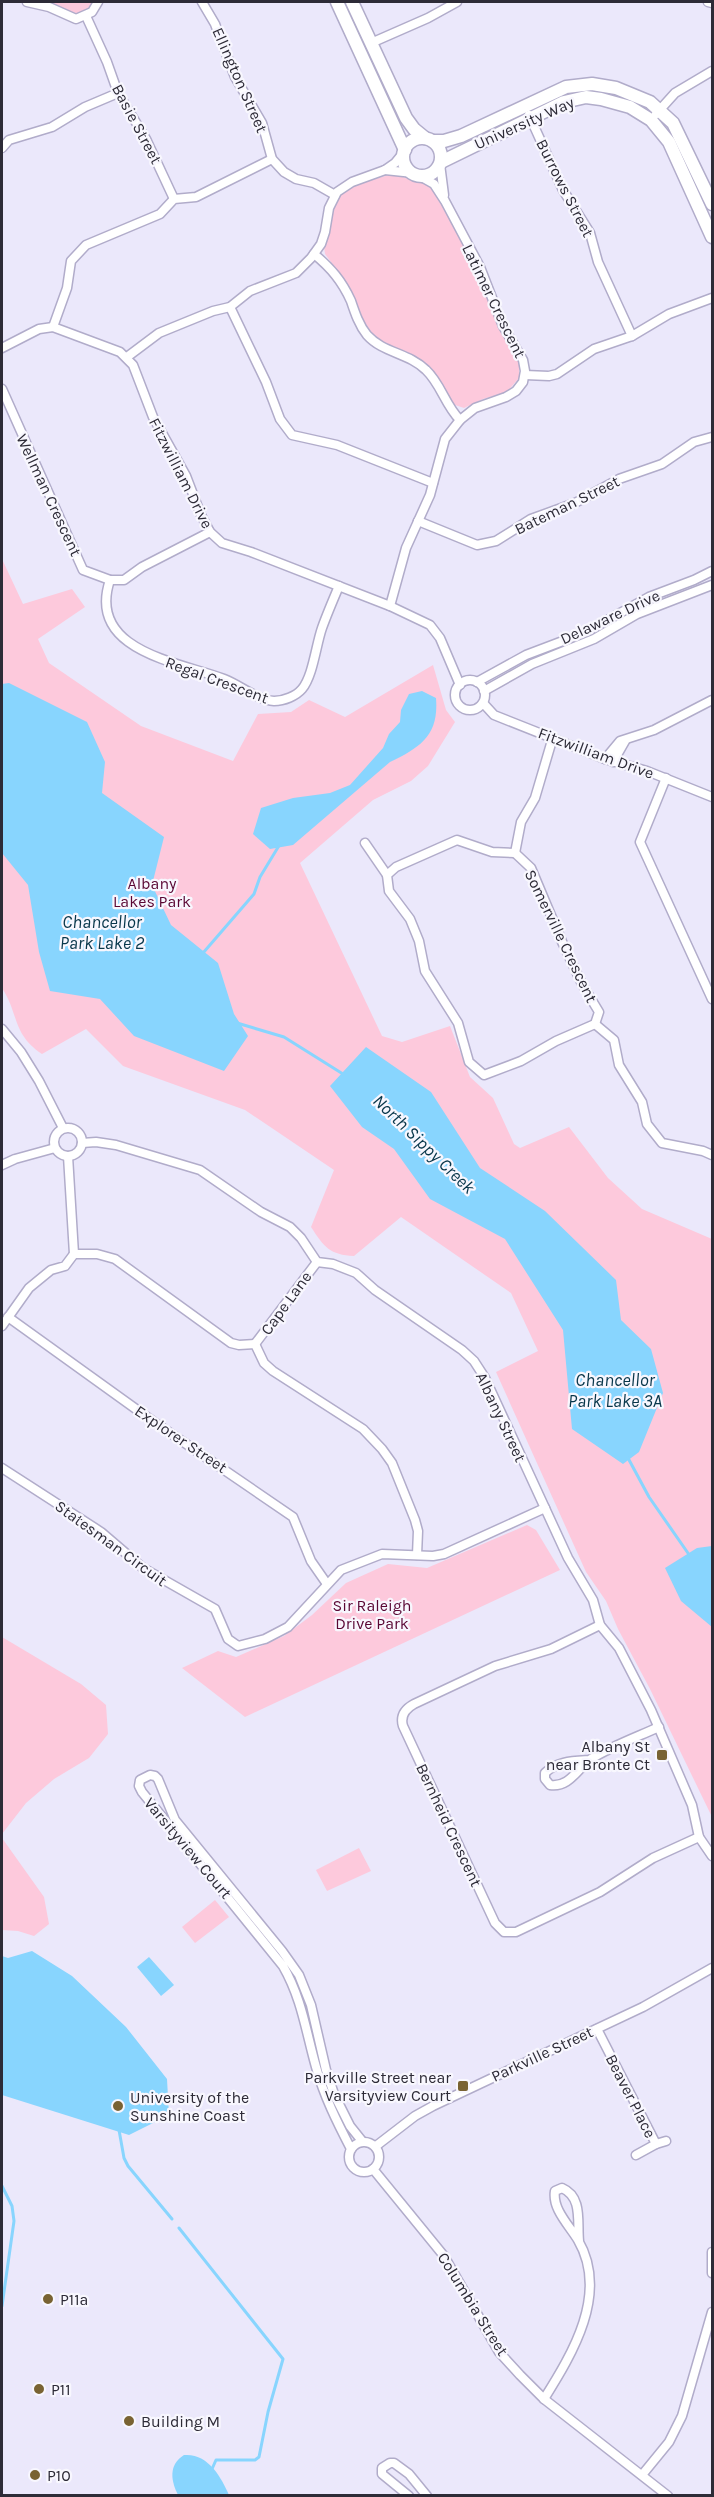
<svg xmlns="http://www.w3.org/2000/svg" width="714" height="2497" font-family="Karla,sans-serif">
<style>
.green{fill:#fdc9dc}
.water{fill:#88d5fe}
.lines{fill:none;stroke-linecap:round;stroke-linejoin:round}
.stream{stroke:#88d5fe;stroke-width:3}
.street-casing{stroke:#b1acca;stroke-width:11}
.secondary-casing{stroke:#b1acca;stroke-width:15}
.street{stroke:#fff;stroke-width:8}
.secondary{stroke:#fff;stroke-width:12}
.poi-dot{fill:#796333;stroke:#f8f7fe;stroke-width:2}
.labels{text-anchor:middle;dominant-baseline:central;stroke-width:4.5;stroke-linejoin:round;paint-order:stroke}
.street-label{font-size:16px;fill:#2d2b37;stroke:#f8f7fe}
.park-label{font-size:16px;fill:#5a0734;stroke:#f8f7fe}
.poi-label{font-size:16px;fill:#2d2b37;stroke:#f8f7fe;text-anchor:start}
.water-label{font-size:18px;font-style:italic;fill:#08374b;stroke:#f8f7fe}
</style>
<rect width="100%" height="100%" fill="#ebe8fb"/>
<!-- green -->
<g class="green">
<polygon points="47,2 93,2 86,11 78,14"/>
<polygon points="392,174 430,185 471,258 497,323 519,360 519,378 507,392 483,399 464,408 452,404 429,366 417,357 386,344 372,333 363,320 348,285 325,254 324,247 333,211 340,195 358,184"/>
<path d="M2,559L23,604L72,589L85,607L38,639L49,663L141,726L233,761L258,714L291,712L309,700L345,717L433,665L446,710L455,722L428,766L411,781L373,800L300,863L382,1036L402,1042L450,1026L470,1077L493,1098L514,1144L520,1148L569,1127L608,1178L642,1209L712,1239V1817L650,1689L618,1629L606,1601L586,1572L496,1372L538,1351L511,1293L401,1217L354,1256C330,1255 324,1247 311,1227L334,1170L245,1110L123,1066L86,1029L42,1054C12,1034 19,1014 2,988Z"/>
<polygon points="527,1525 536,1530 560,1570 245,1717 182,1668 218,1651 236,1657 284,1636 312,1615 346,1583 388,1564 427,1568"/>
<polygon points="2,1637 81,1684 106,1705 108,1734 89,1758 54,1779 26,1803 2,1834"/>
<polygon points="2,1838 44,1897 49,1924 34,1936 18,1931 2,1930"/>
<polygon points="359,1848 371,1871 327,1891 316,1870"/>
<polygon points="215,1900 229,1917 195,1943 182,1927"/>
</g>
<!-- water -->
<g class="water">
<polygon points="9,683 87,722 105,762 102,793 164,837 152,885 171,925 218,963 234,1014 248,1036 224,1071 134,1036 100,999 50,991 39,952 28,885 2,853 2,684"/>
<path d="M422,691L436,698C439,735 421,747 390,762L293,845L270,849L253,834L261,808L293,798L330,793L350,785L383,748L389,734L400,722L401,710L409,694Z"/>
<polygon points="366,1047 431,1092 480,1168 545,1211 616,1280 621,1320 651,1349 663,1393 639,1452 623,1464 572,1429 563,1330 505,1239 430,1199 394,1149 362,1127 330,1086"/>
<polygon points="712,1546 712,1627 681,1601 665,1568 697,1548"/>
<polygon points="32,1951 72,1976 126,2027 167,2079 169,2115 129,2135 2,2095 2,1956 8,1958"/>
<polygon points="149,1957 174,1985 161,1996 137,1967"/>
<path d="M184,2455C208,2453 221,2477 229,2495H178C171,2481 168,2465 184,2455Z"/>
</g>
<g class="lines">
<!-- stream -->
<g class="stream">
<polyline points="203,953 254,894 260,877 280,844"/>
<polyline points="237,1023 284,1037 343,1074"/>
<polyline points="628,1458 649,1497 690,1556"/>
<polyline points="119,2130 124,2158 128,2166 172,2219"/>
<polyline points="2,2186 12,2206 14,2221 2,2306"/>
<polyline points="179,2228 283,2359 268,2412 259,2457 255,2460 216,2460 212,2469"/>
</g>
<!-- street casing -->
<g class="street-casing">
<g id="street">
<polyline points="27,2 49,7 76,19 92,12 98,2"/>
<polyline points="202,2 215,24 235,77 262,123 272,159 284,172 296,179 314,183 335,195"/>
<polyline points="708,2 712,3"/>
<polyline points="86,16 107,62 118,93 146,139 174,199"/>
<polyline points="371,43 428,18 457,2"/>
<polyline points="656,114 675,93 712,71"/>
<polyline points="529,115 563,190 590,233 598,262 632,336"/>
<polyline points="2,148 9,140 52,127 85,107 118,93"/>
<polyline points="440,164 444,195"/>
<polyline points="385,170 413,173"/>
<path d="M314,254C331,268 342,281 351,301C355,313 359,325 367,335C383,353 409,353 426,370C441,384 445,405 460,420"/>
<polyline points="230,307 266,382 280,419 292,435 337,445 433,483"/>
<polyline points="53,327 67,288 71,261 86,245 160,214 174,199 196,197 272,159"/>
<polyline points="2,348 39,329 53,327 120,352 133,365 153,417 186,476 201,515 210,532 222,543 251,552 390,606 430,625 440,638 460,685"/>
<polyline points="127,357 159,333 213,311 230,307 250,291 296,273 311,258 321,244 325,232 329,208 337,192 352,182 385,170 395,163 404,152"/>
<polyline points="525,375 549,376 557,374 594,349 632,336 669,314 712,298"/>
<polyline points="2,389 83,570 110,580 124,580 142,567 210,532"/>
<polyline points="418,521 477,545 496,541 531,519 575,503 619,479 662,464 694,442 712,437"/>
<path d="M110,580C86,651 179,662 224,679C240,685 257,700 274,701C284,701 296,696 302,689C313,676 316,645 322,628C327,614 333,600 339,586"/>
<polyline points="390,606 406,548 430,495 445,439 460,420 475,408 506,397 516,391 523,382 525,371 523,360 503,326 480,267 445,201 434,184 418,175"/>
<circle cx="470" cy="695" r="15"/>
<polyline points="477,682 526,655 584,633 649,597 694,580 712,571"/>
<polyline points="484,691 532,664 594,639 637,614 712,585"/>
<polyline points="483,703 494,715 605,759 647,771 712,797"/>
<polyline points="605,759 620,741 654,730 712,700"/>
<polyline points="613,762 625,741"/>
<polyline points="666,778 640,842 712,999"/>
<polyline points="365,843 387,875"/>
<polyline points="515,853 492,852 457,840 396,867 387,875 389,891 410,919 419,941 425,971 458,1023 469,1062 484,1075 521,1061 556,1041 595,1024"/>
<polyline points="515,853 531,868 563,944 582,984 599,1012 595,1024"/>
<polyline points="515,853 521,822 535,798 553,737"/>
<polyline points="595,1024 614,1040 619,1065 642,1102 647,1124 662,1143 703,1151 712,1155"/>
<polyline points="2,1029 21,1052 39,1081 63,1128"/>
<circle cx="68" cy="1142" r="14"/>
<polyline points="82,1143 96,1142 116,1145 200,1170 261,1212 290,1227 301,1238 317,1262 333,1264 356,1273 375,1290 462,1350 474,1361 485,1378 568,1558 593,1600 600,1625 619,1648 651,1710 692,1805 699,1837 712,1856"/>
<polyline points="68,1156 74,1254"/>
<polyline points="2,1165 15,1159 55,1148"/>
<polyline points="8,1317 154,1422 293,1517 311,1561 327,1584"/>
<polyline points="2,1326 29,1288 51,1270 65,1266 74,1254 97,1254 115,1259 231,1343 239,1345 255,1344 264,1363 273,1371 363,1429 382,1449 392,1463 415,1520 418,1531 417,1555"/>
<polyline points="255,1344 317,1262"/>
<polyline points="2,1468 101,1532 143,1568 215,1609 228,1639 238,1646 265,1639 288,1627 341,1570 382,1554 433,1556 444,1554 545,1508"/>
<path d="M600,1625L551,1649L495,1666L414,1704C405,1709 400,1716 403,1726L495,1923L504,1932H516L600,1892L653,1858L699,1837"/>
<path d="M589,1760C573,1761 557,1761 545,1773V1779L550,1785C570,1788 578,1767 591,1759C612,1746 637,1737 659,1727"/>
<polyline points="597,2029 656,2144 636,2155"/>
<circle cx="364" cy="2157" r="15"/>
<polyline points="656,2144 666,2141"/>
<polyline points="376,2146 415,2116 433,2106 643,2007 712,1968"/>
<path d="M351,2149C337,2122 324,2096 316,2067C306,2032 302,1999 283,1966L142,1792L139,1786L140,1780L150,1775L155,1776L158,1779L175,1820L282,1951L299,1975L311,2005L326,2070L334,2094L350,2126L362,2141"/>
<polyline points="373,2169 444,2256 499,2352 520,2375 544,2399 668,2496"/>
<polyline points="712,2252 712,2273"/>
<path d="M544,2399C573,2353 609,2293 578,2240C569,2225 552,2209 555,2191L562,2188C583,2197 577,2222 579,2241"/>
<polyline points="642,2475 669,2442 682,2416 712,2312"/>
<polyline points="409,2496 382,2474 382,2468 390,2463 394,2463 409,2474 427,2496"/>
</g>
</g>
<!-- secondary casing -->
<g class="secondary-casing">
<g id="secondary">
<polyline points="337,2 405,150"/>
<polyline points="352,2 406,118 414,129 425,138"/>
<circle cx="422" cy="157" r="19"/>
<polyline points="433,141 444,141 461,136 566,87 592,84 616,88 650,102 673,123 712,204"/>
<polyline points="441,162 564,102 586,97 601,99 630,107 651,120 669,142 712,237"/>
</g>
</g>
<!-- street -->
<use href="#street" class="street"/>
<!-- secondary -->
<use href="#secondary" class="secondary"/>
</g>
<!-- markers -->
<g class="poi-dot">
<rect x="656" y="1749" width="12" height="12" rx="3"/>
<rect x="457" y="2080" width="12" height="12" rx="3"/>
<circle cx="118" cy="2106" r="6"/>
<circle cx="48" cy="2299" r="6"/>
<circle cx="39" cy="2389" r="6"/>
<circle cx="129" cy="2421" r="6"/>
<circle cx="35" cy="2475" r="6"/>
</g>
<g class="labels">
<!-- street labels -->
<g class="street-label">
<text transform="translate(240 80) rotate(66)">Ellington Street</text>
<text transform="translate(524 123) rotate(-24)">University Way</text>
<text transform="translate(137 124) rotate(62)">Basie Street</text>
<text transform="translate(565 188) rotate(63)">Burrows Street</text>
<text transform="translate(494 301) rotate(64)">Latimer Crescent</text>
<text transform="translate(181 473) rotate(63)">Fitzwilliam Drive</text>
<text transform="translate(49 495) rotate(65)">Wellman Crescent</text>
<text transform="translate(567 505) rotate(-26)">Bateman Street</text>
<text transform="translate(610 617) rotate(-25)">Delaware Drive</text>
<text transform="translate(217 680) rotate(20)">Regal Crescent</text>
<text transform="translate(596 753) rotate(20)">Fitzwilliam Drive</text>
<text transform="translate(561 936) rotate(64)">Somerville Crescent</text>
<text transform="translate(286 1303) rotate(-54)">Cape Lane</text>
<text transform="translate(501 1417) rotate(65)">Albany Street</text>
<text transform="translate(181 1439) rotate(34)">Explorer Street</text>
<text transform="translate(111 1543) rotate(36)">Statesman Circuit</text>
<text transform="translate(449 1825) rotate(65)">Bernheid Crescent</text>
<text transform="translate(188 1848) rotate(50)">Varsityview Court</text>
<text transform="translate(542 2054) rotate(-25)">Parkville Street</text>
<text transform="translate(631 2096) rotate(63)">Beaver Place</text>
<text transform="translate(473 2304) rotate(58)">Columbia Street</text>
</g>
<!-- park labels -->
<g class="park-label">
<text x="152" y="883">Albany<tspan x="152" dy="18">Lakes Park</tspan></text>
<text x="372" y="1605">Sir Raleigh<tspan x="372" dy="18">Drive Park</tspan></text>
</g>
<!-- poi labels -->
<g class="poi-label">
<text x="650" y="1746" text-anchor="end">Albany St<tspan x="650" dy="18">near Bronte Ct</tspan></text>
<text x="451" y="2077" text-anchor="end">Parkville Street near<tspan x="451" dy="18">Varsityview Court</tspan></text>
<text x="130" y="2097">University of the<tspan x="130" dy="18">Sunshine Coast</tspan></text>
<text x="60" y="2299">P11a</text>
<text x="51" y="2389">P11</text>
<text x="141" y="2421">Building M</text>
<text x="47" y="2475">P10</text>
</g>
<!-- water labels -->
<g class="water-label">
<text x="102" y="922">Chancellor<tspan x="102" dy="21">Park Lake 2</tspan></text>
<text transform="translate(424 1144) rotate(44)">North Sippy Creek</text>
<text x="615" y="1380">Chancellor<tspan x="615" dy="21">Park Lake 3A</tspan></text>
</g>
</g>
<!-- border -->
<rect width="714" height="2497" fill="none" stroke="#2d2b37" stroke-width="6"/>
</svg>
